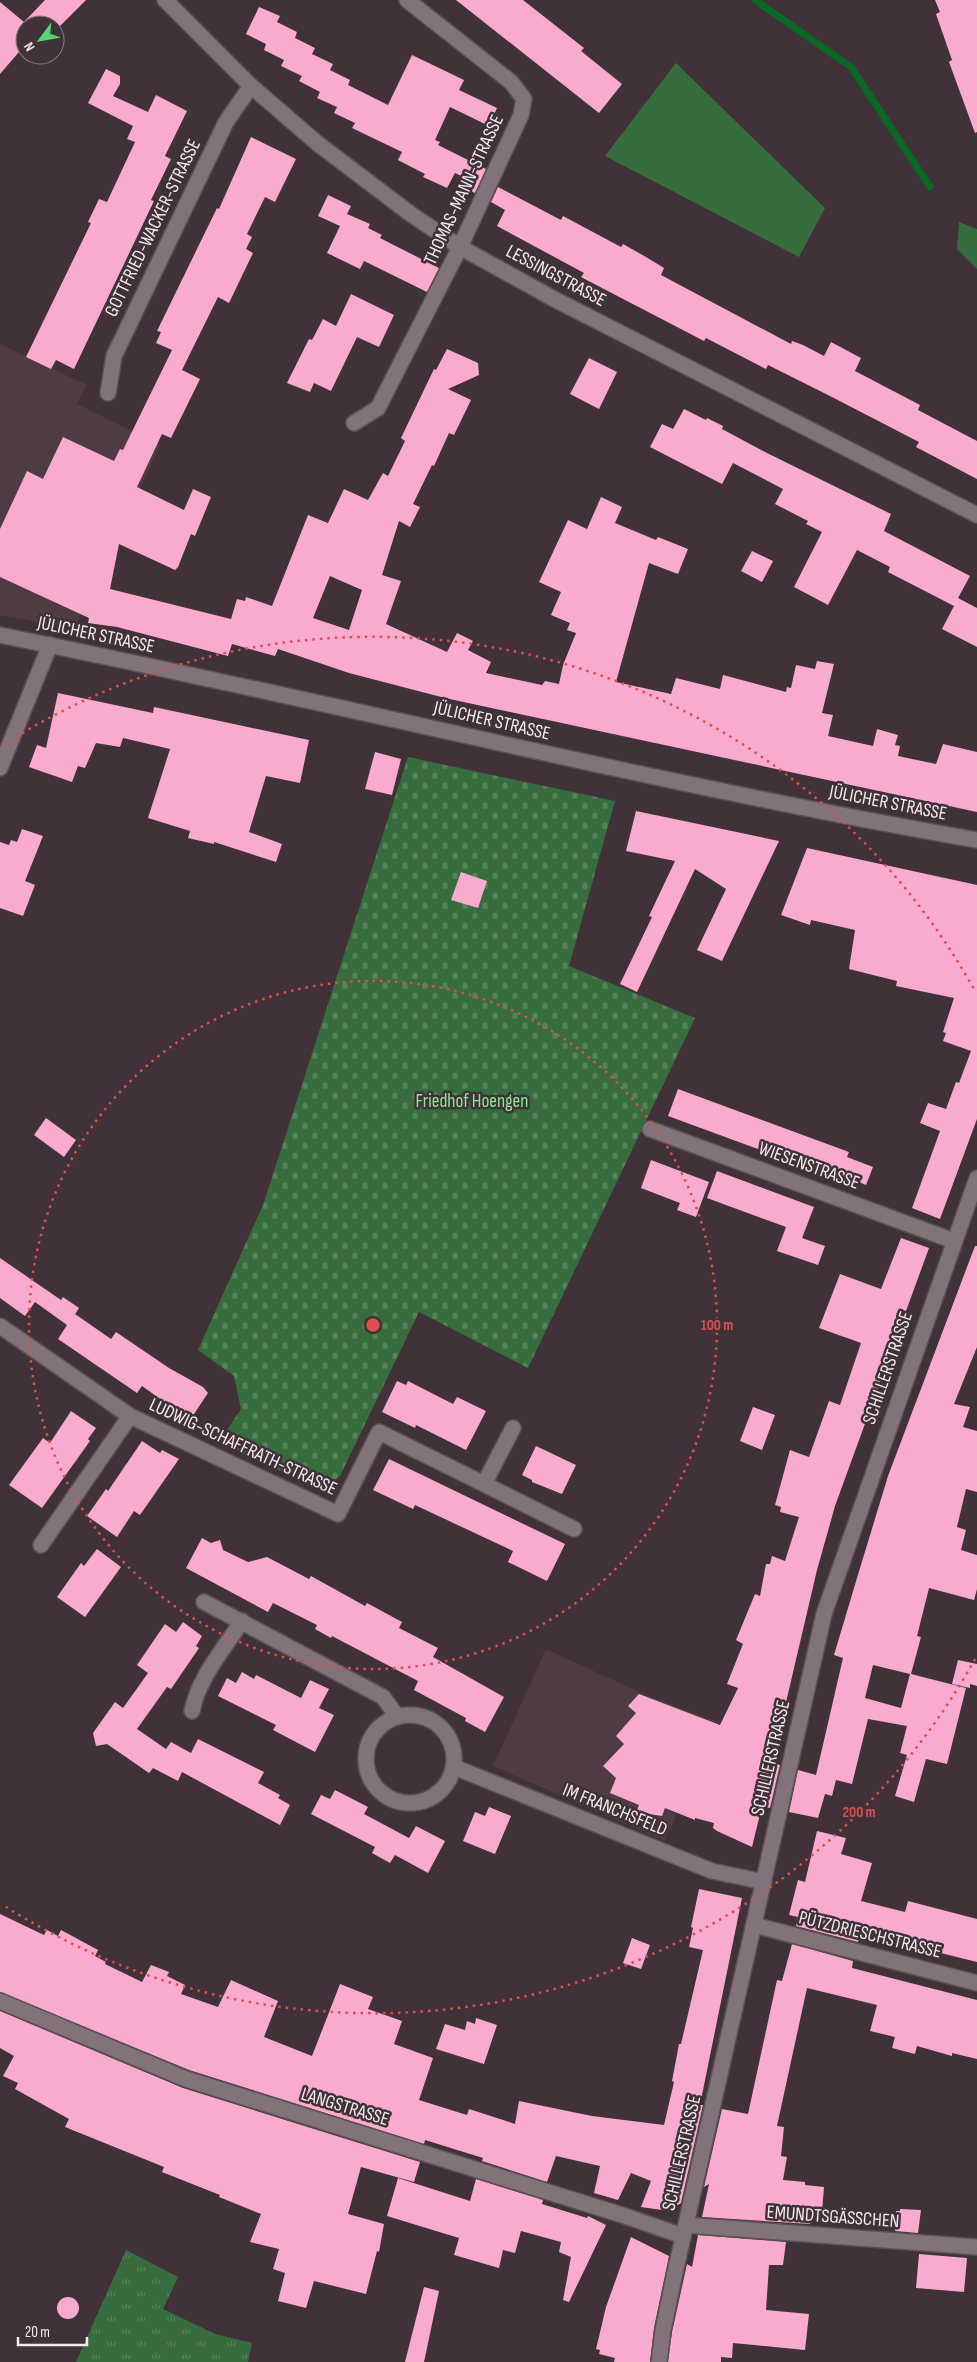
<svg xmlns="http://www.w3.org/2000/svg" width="977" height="2362" font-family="'Sofia Sans Condensed',sans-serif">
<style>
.built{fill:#4f3b44}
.grass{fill:url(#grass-tufts)}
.cemetery{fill:url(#cemetery-stones)}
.park{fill:#376d3e}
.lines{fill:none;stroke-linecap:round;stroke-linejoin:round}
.stream{stroke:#0b6725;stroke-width:7}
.building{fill:#f9aacf;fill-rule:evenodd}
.street-casing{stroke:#5c5055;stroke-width:18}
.secondary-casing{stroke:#5c5055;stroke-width:18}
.street{stroke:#827279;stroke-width:15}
.secondary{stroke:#827279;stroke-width:15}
.ring{fill:none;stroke:#dc4f50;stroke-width:2.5;stroke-dasharray:2.5 5}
.labels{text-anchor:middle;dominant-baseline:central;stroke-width:5;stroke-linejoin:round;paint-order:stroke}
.street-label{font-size:19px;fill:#f4ebef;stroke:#403238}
.park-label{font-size:19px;fill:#85ee93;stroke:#403238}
.centre{fill:#dc4f50;stroke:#403238;stroke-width:2.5}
.ring-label{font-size:15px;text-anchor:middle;font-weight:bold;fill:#dc4f50;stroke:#403238;stroke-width:5;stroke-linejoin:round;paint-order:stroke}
</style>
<defs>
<pattern id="grass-tufts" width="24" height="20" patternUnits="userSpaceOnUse" patternTransform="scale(1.25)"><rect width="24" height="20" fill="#376d3e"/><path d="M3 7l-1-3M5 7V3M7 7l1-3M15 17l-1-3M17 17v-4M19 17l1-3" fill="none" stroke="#55825a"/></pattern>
<pattern id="cemetery-stones" width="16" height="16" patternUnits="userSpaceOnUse" patternTransform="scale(1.25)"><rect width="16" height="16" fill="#376d3e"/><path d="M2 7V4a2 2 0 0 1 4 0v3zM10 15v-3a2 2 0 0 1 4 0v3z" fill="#55825a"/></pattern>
</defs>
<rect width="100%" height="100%" fill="#403238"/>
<!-- built -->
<g class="built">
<polygon points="0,344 87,385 77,404 160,445 74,629 0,615"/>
<polygon points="546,1649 641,1693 717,1722 665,1841 493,1766"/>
</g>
<!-- grass -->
<polygon class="grass" points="126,2250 178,2277 163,2309 215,2334 252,2343 248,2362 76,2362"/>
<!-- cemetery -->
<polygon class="cemetery" points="408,757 615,801 569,966 695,1018 528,1368 419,1312 340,1476 329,1485 313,1486 219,1442 241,1409 234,1376 198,1350 263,1205"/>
<!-- park -->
<g class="park">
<polygon points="676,63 825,208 799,257 605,156"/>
<polygon points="959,222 977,229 977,269 957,249"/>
</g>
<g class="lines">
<!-- stream -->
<polyline class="stream" points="755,0 851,67 930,187"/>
</g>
<!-- building -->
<g class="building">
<polygon points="45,0 86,0 57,29 55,25 25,25 25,45 0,74 0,2 24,22"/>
<polygon points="456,0 523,0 584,48 581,51 622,84 599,113"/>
<polygon points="935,0 977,0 977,132 975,133 949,62 952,60 936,14 940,12"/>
<polygon points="259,7 280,16 277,22 297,32 295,38 315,48 312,54 333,64 330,70 350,80 348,85 388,105 412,55 464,80 459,90 497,108 489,126 450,107 435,140 440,142 438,145 486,169 475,193 466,189 470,180 455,173 447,188 423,177 425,174 398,160 402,152 352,128 355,123 334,113 337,107 317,98 320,92 299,81 302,76 281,66 284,60 264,50 266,44 246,34"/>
<polygon points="106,69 120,76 120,84 113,96 148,112 156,95 187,111 165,156 171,159 151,200 154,201 74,369 56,360 51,369 26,357 91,223 88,222 99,199 107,202 135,142 127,139 133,126 88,103"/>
<path d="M251,137L296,159L275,202L265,197L247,234L252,237L246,249L253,253L229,303L218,297L182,370L200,379L171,438L162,434L137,487L184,510L193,489L211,497L195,536L191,534L178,567L175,570L119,544L110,589L231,619L237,599L245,601L246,597L272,606L308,515L328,523L344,489L368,500L383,473L388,476L405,441L401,438L434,369L436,370L447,349L478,363L479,375L448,389L471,400L454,435L449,433L434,466L432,465L413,504L420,507L410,527L399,521L382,575L401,581L386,624L447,652L457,633L473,641L468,650L491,662L486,673L542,685L545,681L559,684L563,665L576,633L567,630L570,623L551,615L561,592L539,582L568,520L587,529L601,497L622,507L615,523L656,540L658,537L688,549L678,574L649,563L616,682L671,694L676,678L720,689L723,675L786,692L787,687L791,688L796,665L815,669L817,661L834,664L822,713L833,715L828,736L873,746L877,729L898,735L895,745L900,746L898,756L936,764L943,744L977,752V812L445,698L349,673L278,649L275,656L232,644L228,656L117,627L88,623L89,618L0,577V529L27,471L43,479L63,437L114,461L120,449L123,450L172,350L156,343L161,332L157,331L217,208L219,209ZM330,576L362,590L349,630L313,618Z"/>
<polygon points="498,187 561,220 563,216 621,247 623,244 646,257 664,268 661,275 791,344 792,341 803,345 824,356 831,342 861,358 855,371 920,405 918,410 977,441 977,479 916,447 919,442 830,396 768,365 766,369 706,338 704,341 602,288 581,277 584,273 497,226 505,210 491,202"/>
<polygon points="328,195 351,206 347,214 370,224 368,228 382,235 380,238 439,268 427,292 364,261 360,269 327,253 340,226 318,216"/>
<polygon points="351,294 394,315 379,347 357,337 331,391 314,383 310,392 287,383 309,339 312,340 323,319 336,326"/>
<polygon points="589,358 617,372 599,409 570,394"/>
<polygon points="684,409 706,420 707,418 723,426 722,429 767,453 891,514 884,531 970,576 958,598 977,608 977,647 942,629 954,606 888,572 890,567 857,550 828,605 794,587 822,532 806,524 808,521 775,504 783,489 733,463 722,484 650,447 662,424 673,429"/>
<polygon points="752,551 773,561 762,582 741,571"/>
<polygon points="58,693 153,713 154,707 309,740 300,783 266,776 249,832 282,844 276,862 214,842 214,844 188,838 190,831 148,818 170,749 123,738 120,747 96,743 85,768 78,766 72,782 29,767 37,745 46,748"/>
<polygon points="375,752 401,759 392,795 365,789"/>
<polygon points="636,811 779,841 722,961 697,950 726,889 695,869 637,992 620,984 652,917 649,916 675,861 626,851"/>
<polygon points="22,829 43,836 25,881 35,885 23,916 0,908 0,842 9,845 11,840 17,842"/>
<polygon points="807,848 977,885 977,1119 940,1219 912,1208 940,1131 920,1123 928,1103 946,1109 956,1082 959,1083 971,1051 943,1041 946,1033 943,1032 954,998 896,986 897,981 849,969 855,930 811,920 810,925 781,915"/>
<polygon points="461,872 487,881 478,908 451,900"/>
<polygon points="678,1089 849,1152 847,1157 873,1167 866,1185 827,1169 826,1174 668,1116"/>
<polygon points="46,1118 76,1140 64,1157 34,1135"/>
<polygon points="651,1160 709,1182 696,1217 677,1210 680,1203 641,1188"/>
<polygon points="717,1171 814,1207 802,1238 825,1246 818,1265 777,1251 786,1227 707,1198"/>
<polygon points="901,1238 929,1248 835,1506 817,1570 772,1762 780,1765 770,1808 762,1806 752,1847 717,1831 713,1828 714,1823 695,1818 695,1820 665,1808 662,1816 636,1812 639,1805 610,1793 616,1778 603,1766 624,1744 616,1736 636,1713 628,1706 639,1694 720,1725 738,1688 727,1684 743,1644 736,1640 755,1594 760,1596 766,1564 770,1564 772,1556 785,1561 799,1517 780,1512 781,1507 775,1505 790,1450 809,1457 829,1401 840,1405 861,1343 819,1328 840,1274 881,1289"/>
<path d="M975,1246H977V1347L954,1404L970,1407L963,1427L977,1431V1492L966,1489L957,1527L966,1530L961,1550L977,1555V1589L974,1600L929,1588L917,1636L921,1637L911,1674L966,1688L947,1764L926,1759L914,1802L895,1796L907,1755L900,1753L907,1726L868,1719L852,1784L836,1780L832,1796L825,1794L818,1818L789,1812L798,1770L816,1775L843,1658L834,1655L857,1578L888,1476ZM873,1665L910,1674L901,1708L865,1698Z"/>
<polygon points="0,1258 61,1300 63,1297 79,1308 72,1319 75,1314 111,1339 116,1332 169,1368 203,1387 208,1393 190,1420 142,1386 137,1393 58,1339 67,1325 35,1302 25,1316 0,1298"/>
<polygon points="397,1381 406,1385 408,1381 453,1404 457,1397 486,1411 466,1450 416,1425 415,1428 382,1412"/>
<polygon points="753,1407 775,1415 762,1450 740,1441"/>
<polygon points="71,1411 96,1428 88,1439 90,1441 42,1508 9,1485 43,1438 50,1443"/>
<polygon points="142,1441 160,1453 162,1450 179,1459 140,1515 134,1511 117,1537 87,1516 106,1489 108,1491"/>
<polygon points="536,1446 576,1465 562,1494 532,1482 532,1480 522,1475"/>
<polygon points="389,1459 565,1544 547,1581 508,1562 513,1551 415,1505 413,1509 373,1490"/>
<polygon points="202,1538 211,1543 220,1540 223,1550 248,1562 267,1557 309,1579 311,1576 365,1606 367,1603 402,1622 399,1628 438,1648 433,1657 504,1697 485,1732 465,1721 466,1718 414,1690 418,1681 332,1636 331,1638 315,1629 317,1625 273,1603 268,1612 186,1568"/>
<polygon points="97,1549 121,1567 85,1617 57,1597 81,1563 84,1566"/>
<polygon points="183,1622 202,1636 196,1646 199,1648 171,1689 167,1687 137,1729 166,1749 171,1742 191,1753 198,1739 264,1772 258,1783 280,1795 278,1798 290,1805 280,1825 182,1772 178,1781 153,1768 149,1773 107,1744 96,1746 93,1733 115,1702 123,1708 148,1673 137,1665 165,1624 176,1632"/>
<polygon points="958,1660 977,1664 977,1686 970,1684 970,1688 952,1684"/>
<polygon points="242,1672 254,1679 256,1675 301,1698 310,1680 329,1689 319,1708 334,1715 315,1752 273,1730 276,1725 218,1696 227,1678 236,1683"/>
<polygon points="335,1790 368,1807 364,1814 409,1838 416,1826 445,1841 428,1873 395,1855 390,1863 372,1853 375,1847 311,1814 321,1795 330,1799"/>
<polygon points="489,1807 511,1816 495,1854 463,1841 475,1812 485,1816"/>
<polygon points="817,1831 846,1838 841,1854 872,1863 861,1901 905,1912 908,1901 977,1919 977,1962 860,1933 858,1942 796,1926 798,1917 789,1915 798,1880 805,1882"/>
<polygon points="699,1889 742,1898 700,2105 703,2105 681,2203 669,2211 641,2207 651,2181 631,2173 618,2200 594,2193 600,2166 556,2156 547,2182 482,2161 483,2158 425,2140 424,2144 189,2070 0,1992 0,1914 44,1935 47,1930 58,1936 61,1930 98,1950 95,1956 106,1962 105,1964 142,1982 151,1965 169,1972 167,1976 185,1985 181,1994 218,2007 231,1980 278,2001 264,2037 312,2056 340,1984 373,1997 368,2009 402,2021 394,2044 433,2058 419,2100 467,2115 469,2109 515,2124 519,2101 592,2116 664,2125 674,2082 672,2081 679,2044 681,2044 703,1950 689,1947 693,1928 691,1927"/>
<polygon points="632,1938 650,1945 641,1969 623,1963"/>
<polygon points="792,1944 853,1961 852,1968 977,2000 977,2059 952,2053 952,2056 917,2046 915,2054 892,2048 895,2037 870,2031 877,2005 807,1988 777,2126 784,2127 781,2156 787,2157 783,2180 805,2182 805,2185 824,2187 822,2212 811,2211 810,2224 702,2217 709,2184 704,2187 722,2109 748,2114 777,1980 782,1981"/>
<polygon points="0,2011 183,2088 420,2162 414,2182 361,2167 348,2214 384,2224 379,2252 377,2251 366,2294 314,2281 306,2308 278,2301 285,2273 273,2269 279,2249 250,2242 261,2214 219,2197 220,2195 162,2172 164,2167 65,2127 69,2119 15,2089 18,2083 3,2076 14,2056 0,2048"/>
<polygon points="476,2018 497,2025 484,2064 436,2049 445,2024 465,2030 467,2021 475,2024"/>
<polygon points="398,2178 470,2201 476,2179 543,2200 542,2204 587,2218 588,2216 606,2225 569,2302 563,2300 571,2257 559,2252 561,2242 521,2231 515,2253 503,2250 499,2268 454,2255 459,2238 387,2216"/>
<polygon points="900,2209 921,2210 918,2233 895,2231 896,2211 900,2211"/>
<polygon points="698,2235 786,2242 783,2265 769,2265 766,2310 809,2314 805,2350 733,2343 732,2358 721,2357 721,2362 668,2362 672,2332 687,2264 692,2267"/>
<polygon points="631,2237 669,2256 654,2328 650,2362 614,2362 615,2358 599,2354 600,2350 596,2349 606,2307"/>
<polygon points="919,2254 967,2258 964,2292 916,2288"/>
<polygon points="424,2287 439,2291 424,2362 405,2362"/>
<circle cx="68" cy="2308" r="11"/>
</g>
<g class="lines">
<!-- street casing -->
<g class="street-casing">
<g id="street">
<polyline points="165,0 251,86 317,143 412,215 460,247 554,299 977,515"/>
<polyline points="108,393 114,356 226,122 251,86"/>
<polyline points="354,423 378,408 460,247 521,115 524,99 511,82 407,0"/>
<polyline points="0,768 50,645"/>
<polyline points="650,1129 954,1241"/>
<polyline points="0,1326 130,1416 338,1514 379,1432 484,1484"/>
<polyline points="513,1428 484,1484 574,1529"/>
<polyline points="41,1545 130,1416"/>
<polyline points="204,1602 383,1697 397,1716"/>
<path d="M192,1711C199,1677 223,1650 242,1621"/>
<circle cx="410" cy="1759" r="44"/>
<polyline points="454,1767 712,1871 764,1882"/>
<polyline points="754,1925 977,1983"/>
<polyline points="0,2001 186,2079 622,2215 683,2236"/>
<polyline points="686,2225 977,2247"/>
<polyline points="659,2362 663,2330 674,2277 824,1614 977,1178"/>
</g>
</g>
<!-- secondary casing -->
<g class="secondary-casing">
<path id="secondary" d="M0,635C326,700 649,783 977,840"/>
</g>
<!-- street -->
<use href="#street" class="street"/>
<!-- secondary -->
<use href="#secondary" class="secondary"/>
</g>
<!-- distance rings -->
<g class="ring">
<circle cx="373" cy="1325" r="344"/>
<path d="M975 1659A688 688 0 0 1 3 1905M3 745A688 688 0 0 1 975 991"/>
</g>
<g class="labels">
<!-- street labels -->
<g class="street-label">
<text transform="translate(464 190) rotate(-65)">THOMAS-MANN-STRASSE</text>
<text transform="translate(153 228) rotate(-64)">GOTTFRIED-WACKER-STRASSE</text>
<text transform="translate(556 276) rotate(28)">LESSINGSTRASSE</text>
<text transform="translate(96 635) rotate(12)">JÜLICHER STRASSE</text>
<text transform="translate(492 721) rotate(13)">JÜLICHER STRASSE</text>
<text transform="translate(888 803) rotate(11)">JÜLICHER STRASSE</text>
<text transform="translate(809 1166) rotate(20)">WIESENSTRASSE</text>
<text transform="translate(888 1368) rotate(-71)">SCHILLERSTRASSE</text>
<text transform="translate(243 1447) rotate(25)">LUDWIG-SCHAFFRATH-STRASSE</text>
<text transform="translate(771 1758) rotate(-77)">SCHILLERSTRASSE</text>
<text transform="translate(615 1810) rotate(22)">IM FRANCHSFELD</text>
<text transform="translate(870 1935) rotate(14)">PÜTZDRIESCHSTRASSE</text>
<text transform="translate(345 2107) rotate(17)">LANGSTRASSE</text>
<text transform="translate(682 2153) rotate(-77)">SCHILLERSTRASSE</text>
<text transform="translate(833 2217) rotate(4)">EMUNDTSGÄSSCHEN</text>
</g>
<!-- park labels -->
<g class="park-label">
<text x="472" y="1101">Friedhof Hoengen</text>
</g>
</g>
<circle cx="373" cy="1325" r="8" class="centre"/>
<g class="ring-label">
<text x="717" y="1330">100 m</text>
<text x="859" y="1817">200 m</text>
</g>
<!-- north arrow -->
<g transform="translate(40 40) rotate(238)"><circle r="24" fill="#403238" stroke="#887c81"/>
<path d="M0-4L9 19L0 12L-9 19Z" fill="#59d56f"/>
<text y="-8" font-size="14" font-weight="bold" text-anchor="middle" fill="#f4ebef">N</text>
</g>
<!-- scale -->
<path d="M18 2337v8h69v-8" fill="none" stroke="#f4ebef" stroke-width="2.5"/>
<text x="25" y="2337" font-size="15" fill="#f4ebef" stroke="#403238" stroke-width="4" paint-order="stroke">20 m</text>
</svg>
